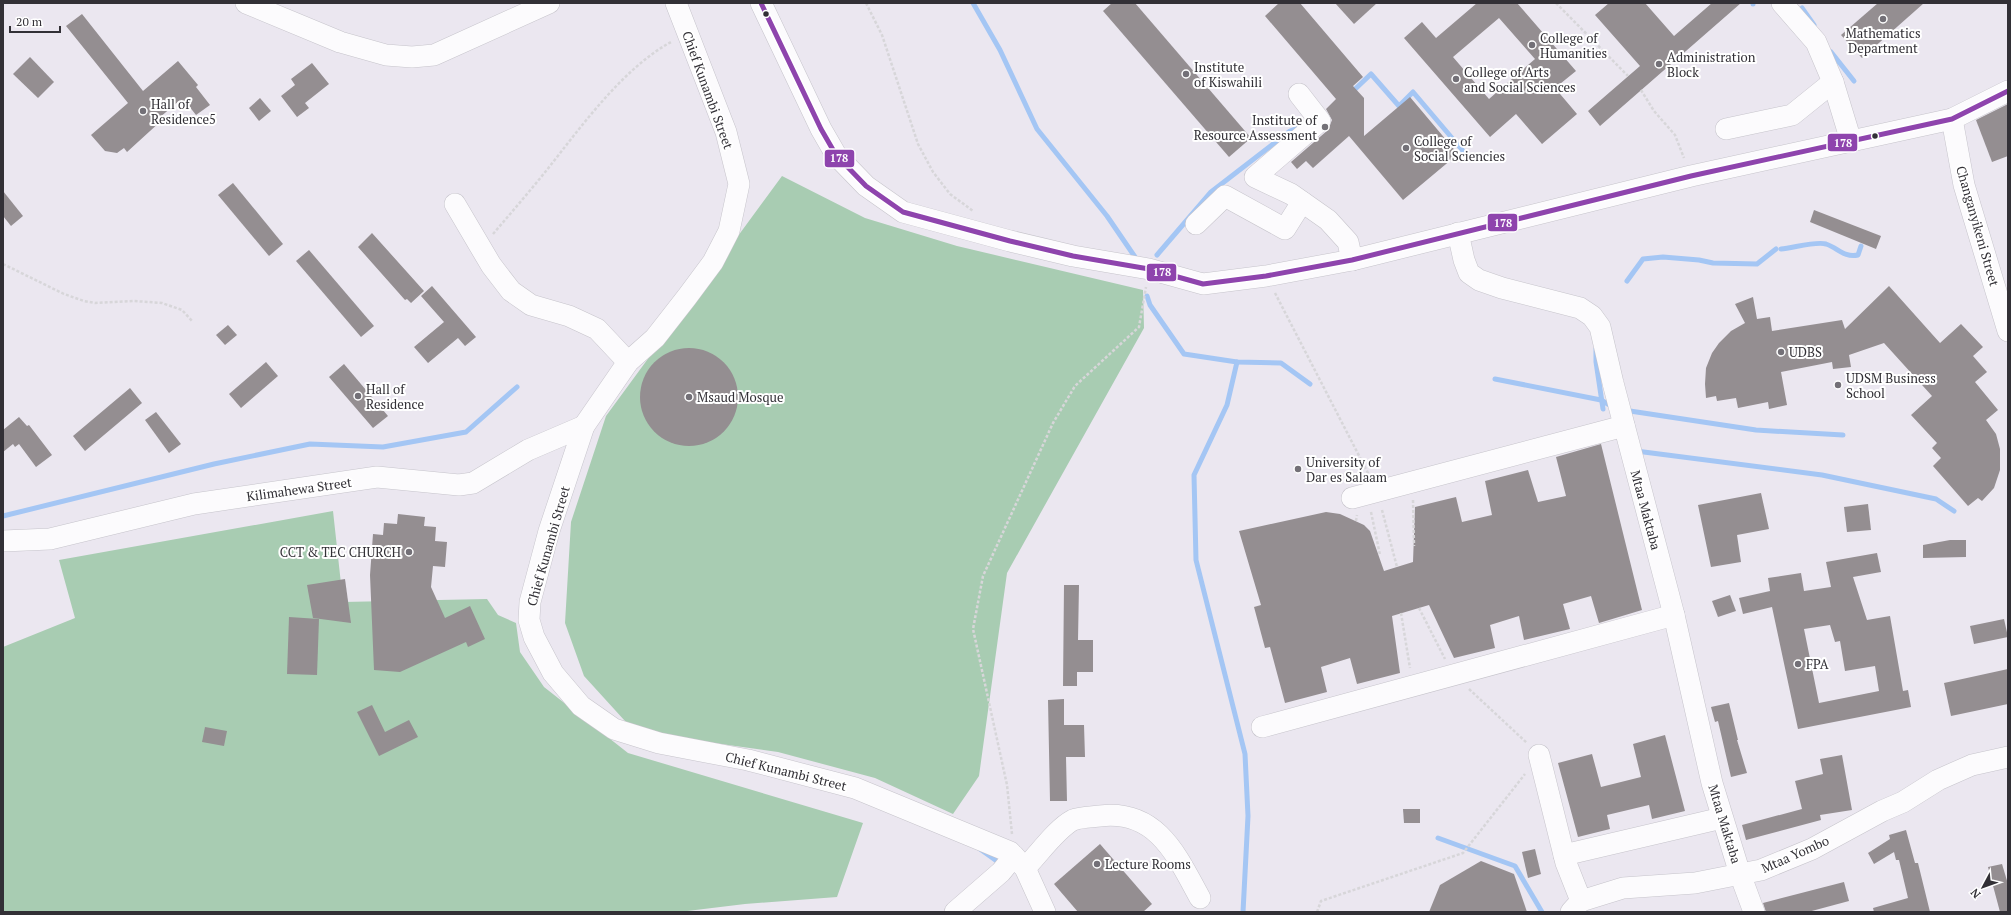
<svg xmlns="http://www.w3.org/2000/svg" width="2011" height="915" font-family="'PT Serif',serif">
<style>
.forest{fill:#a8ccb2}
.lines{fill:none;stroke-linecap:round;stroke-linejoin:round}
.stream{stroke:#a4c6f4;stroke-width:5}
.building{fill:#948e91;fill-rule:evenodd}
.minor-casing{stroke:#c6c4cb;stroke-width:22}
.path{stroke:#d7d6d9;stroke-width:2.5;stroke-dasharray:3 2;stroke-linecap:butt}
.minor{stroke:#fcfbfd;stroke-width:21}
.bus-1-casing{stroke:#fff;stroke-width:8}
.bus-1{stroke:#8e44ad;stroke-width:5}
.bus-dot{fill:#323036;stroke:#fff;stroke-width:1.5}
.poi-dot{fill:#737077;stroke:#fff;stroke-width:1.5}
.labels{text-anchor:middle;dominant-baseline:central;stroke-width:4;stroke-linejoin:round;paint-order:stroke}
.poi-label{font-size:13px;fill:#323036;stroke:#fff;text-anchor:start}
.street-label{font-size:13px;fill:#323036;stroke:#fff}
.line-badge{stroke:#fff;stroke-width:1.5}
.badge-label{font-size:11px;text-anchor:middle;font-weight:bold;fill:#fff}
</style>
<rect width="100%" height="100%" fill="#ebe7f0"/>
<!-- forest -->
<g class="forest">
<polygon points="782,176 865,218 957,246 1143,290 1144,328 1007,573 979,776 953,814 875,778 778,752 635,732 584,676 565,623 571,522 606,416"/>
<polygon points="333,511 343,602 487,599 498,615 516,623 520,652 544,687 628,753 863,823 837,897 745,904 679,912 3,912 3,647 75,618 59,560"/>
</g>
<g class="lines">
<!-- stream -->
<g class="stream">
<polyline points="973,3 1000,50 1037,129 1107,216 1135,257"/>
<polyline points="1753,3 1753,4"/>
<polyline points="1802,8 1814,25"/>
<polyline points="1831,52 1854,81"/>
<polyline points="1351,93 1371,74 1399,106 1413,92 1463,151"/>
<path d="M1781,249C1793,248 1816,241 1826,244C1838,248 1844,258 1858,255L1861,246"/>
<polyline points="1157,255 1211,192 1290,131 1301,127"/>
<polyline points="1627,281 1643,259 1663,257 1699,260 1713,263 1757,264 1776,249"/>
<polyline points="1147,296 1150,305 1184,354 1237,362 1281,363 1310,384"/>
<polyline points="1596,349 1596,362 1603,409"/>
<polyline points="1237,362 1227,405 1194,475 1196,560 1245,754 1248,816 1243,912"/>
<polyline points="1495,379 1601,400 1613,407"/>
<polyline points="1630,411 1756,430 1843,435"/>
<polyline points="1636,451 1822,475 1936,499 1954,511"/>
<polyline points="3,516 214,464 310,444 383,447 466,432 517,387"/>
<polyline points="1438,838 1515,866 1542,912"/>
<polyline points="980,849 1001,864"/>
</g>
</g>
<!-- building -->
<g class="building">
<polygon points="1112,3 1135,3 1251,138 1229,157 1103,11"/>
<polygon points="1279,3 1300,3 1363,77 1353,86 1364,98 1364,136 1410,97 1458,154 1403,200 1349,136 1313,168 1306,161 1297,169 1291,162 1328,130 1332,120 1326,109 1336,99 1265,16"/>
<polygon points="1335,3 1377,3 1354,24"/>
<path d="M1477,3H1517L1576,71L1555,88L1577,114L1542,144L1516,114L1490,137L1404,38L1422,22L1436,38ZM1499,18L1535,59L1489,99L1453,57Z"/>
<polygon points="1609,3 1645,3 1674,36 1712,3 1741,3 1600,126 1588,111 1640,66 1595,15"/>
<polygon points="1878,3 1924,3 1862,58 1841,35"/>
<polygon points="82,14 143,91 178,61 198,85 196,87 210,105 196,115 185,101 181,104 179,101 159,118 161,121 127,152 124,148 117,153 105,151 91,135 128,103 66,26"/>
<polygon points="30,57 54,82 38,98 13,74"/>
<polygon points="312,63 329,84 305,103 309,108 297,117 281,96 295,85 291,79"/>
<polygon points="260,98 271,111 259,121 249,108"/>
<polygon points="2008,104 2008,156 1992,162 1976,120"/>
<polygon points="233,183 283,244 269,256 218,195"/>
<polygon points="3,191 23,216 11,226 3,216"/>
<polygon points="1814,210 1881,236 1876,249 1810,222"/>
<polygon points="372,233 424,291 411,303 407,299 405,300 358,247"/>
<polygon points="309,250 374,326 361,337 296,261"/>
<polygon points="432,286 476,337 465,346 458,338 428,363 414,347 444,322 421,296"/>
<polygon points="1889,286 1940,343 1961,324 1983,347 1973,356 1987,372 1975,382 1998,410 1986,420 1996,434 2000,449 2000,470 1994,488 1982,501 1978,498 1968,506 1933,466 1941,458 1932,448 1937,443 1911,415 1932,396 1884,343 1849,355 1851,367 1833,369 1832,362 1781,372 1787,405 1769,409 1768,402 1738,408 1736,398 1717,401 1716,396 1706,398 1705,384 1706,368 1712,353 1719,343 1731,331 1745,323 1735,304 1753,297 1757,319 1770,317 1772,331 1842,320 1845,329"/>
<polygon points="228,325 237,335 225,345 216,335"/>
<circle cx="689" cy="397" r="49"/>
<polygon points="266,362 278,376 241,408 229,394"/>
<polygon points="344,364 388,416 373,428 329,377"/>
<polygon points="130,388 142,403 85,451 73,436"/>
<polygon points="156,412 181,444 169,453 145,420"/>
<polygon points="19,417 27,426 29,425 52,455 36,467 19,444 15,447 13,444 3,452 3,430"/>
<polygon points="1601,444 1642,610 1599,623 1591,596 1563,604 1570,629 1524,640 1519,616 1490,625 1495,648 1454,658 1429,605 1392,616 1400,673 1357,684 1350,658 1321,667 1327,692 1285,703 1270,647 1265,648 1254,607 1261,605 1239,531 1326,512 1340,514 1364,525 1370,531 1384,571 1413,562 1415,507 1456,497 1462,522 1492,515 1485,481 1528,470 1538,502 1566,496 1556,457"/>
<polygon points="1761,493 1769,529 1737,535 1741,562 1711,567 1698,505"/>
<polygon points="1868,504 1871,530 1847,532 1844,507"/>
<polygon points="398,514 425,517 424,526 436,527 435,541 447,542 445,567 433,566 431,587 445,618 470,606 485,639 468,647 466,642 400,672 374,670 370,575 373,534 383,535 384,523 397,524"/>
<polygon points="1950,540 1966,540 1966,557 1923,558 1923,545"/>
<path d="M1877,553L1881,572L1853,577L1867,620L1890,616L1903,691L1908,690L1911,707L1798,729L1772,607L1743,614L1739,598L1770,591L1768,578L1801,573L1804,591L1831,587L1826,562ZM1830,625L1835,642L1840,641L1845,671L1875,666L1879,691L1819,703L1804,629Z"/>
<polygon points="345,579 351,623 313,618 307,585"/>
<polygon points="1064,585 1079,585 1078,640 1093,640 1093,672 1077,672 1077,686 1063,686"/>
<polygon points="1730,595 1736,611 1718,617 1712,601"/>
<polygon points="289,617 319,619 317,675 287,674"/>
<polygon points="2004,619 2008,637 1974,644 1970,626"/>
<polygon points="2008,669 2008,704 1951,716 1944,683"/>
<polygon points="1064,699 1064,725 1084,725 1085,757 1066,757 1067,801 1050,801 1048,700"/>
<polygon points="1729,703 1738,740 1737,740 1747,773 1731,777 1718,721 1715,722 1711,707"/>
<polygon points="372,705 385,732 409,720 418,737 379,756 357,712"/>
<polygon points="205,727 227,731 224,746 202,742"/>
<polygon points="1665,735 1685,811 1652,819 1649,805 1607,815 1610,829 1578,837 1558,763 1592,754 1601,787 1641,777 1633,744"/>
<polygon points="1842,755 1852,810 1820,815 1821,820 1746,840 1742,825 1802,809 1795,781 1823,774 1820,759"/>
<polygon points="1403,809 1420,809 1420,823 1404,823"/>
<polygon points="1906,830 1915,863 1918,863 1930,912 1874,912 1873,908 1908,898 1899,860 1896,860 1894,852 1874,864 1868,853 1890,839 1889,835"/>
<polygon points="1100,844 1152,904 1143,912 1078,912 1054,884"/>
<polygon points="1535,849 1541,874 1528,878 1522,852"/>
<polygon points="1481,861 1514,874 1527,912 1429,912 1440,885"/>
<polygon points="2002,864 2008,884 2008,912 2000,912 1988,867"/>
<polygon points="1844,882 1849,901 1808,912 1766,912 1763,903"/>
</g>
<g class="lines">
<!-- minor casing -->
<g class="minor-casing">
<g id="minor">
<polyline points="246,3 340,42 386,55 412,57 434,55 549,3"/>
<polyline points="676,3 726,132 739,184 729,231 713,262 687,297 655,338 628,362 584,426 549,531 530,602 529,620 534,637 553,673 581,706 614,729 659,743 748,760 855,788 1010,852 1025,868 1045,912"/>
<polyline points="761,3 821,129 836,155 866,186 903,212 1010,241 1073,256 1149,269 1203,284 1266,276 1352,260 1691,176 1952,119 2008,91"/>
<polyline points="1782,3 1816,42 1833,82 1851,141"/>
<polyline points="1299,94 1320,121 1255,177 1291,194 1328,220 1348,242 1352,260"/>
<polyline points="1952,119 1964,185 2008,331"/>
<polyline points="1726,129 1792,115 1833,82"/>
<polyline points="455,204 491,265 511,291 531,305 569,316 597,329 628,362"/>
<polyline points="1196,224 1225,196 1285,229 1302,202"/>
<polyline points="1458,233 1464,260 1469,273 1479,280 1502,288 1580,308 1592,316 1600,327 1613,383 1674,615 1712,783 1740,874 1754,912"/>
<polyline points="1352,498 1624,426"/>
<polyline points="3,541 50,539 194,504 377,477 459,485 473,483 528,450 584,426"/>
<polyline points="1262,727 1674,615"/>
<polyline points="1539,755 1566,863 1581,901"/>
<polyline points="1564,855 1722,818"/>
<path d="M1025,868C1039,854 1056,829 1073,820C1080,817 1092,817 1100,816C1157,809 1177,856 1200,898"/>
<polyline points="955,912 1001,872 1014,856"/>
<polyline points="1571,912 1581,901 1623,888 1695,883 1761,870 1812,849 1882,811 1903,802 1938,780 1972,765 2008,757"/>
</g>
</g>
<!-- path -->
<g class="path">
<polyline points="866,3 882,35 918,144 933,172 950,194 973,211"/>
<polyline points="1556,3 1628,76"/>
<polyline points="1641,90 1654,111 1675,135 1684,158"/>
<path d="M493,234C511,213 529,192 546,171C581,127 622,69 671,42"/>
<polyline points="3,264 64,294 84,301 95,303 134,301 162,303 182,310 193,322"/>
<polyline points="1275,293 1369,475"/>
<polyline points="1413,500 1414,546"/>
<polyline points="1382,510 1397,567"/>
<polyline points="1371,512 1380,555"/>
<polyline points="1356,521 1357,515"/>
<polyline points="1419,608 1445,659"/>
<polyline points="1401,613 1410,668"/>
<polyline points="1469,689 1527,743"/>
<polyline points="1012,834 1007,785 973,629 983,576 1053,423 1075,386 1139,327 1146,287"/>
<polyline points="1317,912 1321,901 1463,853 1525,774"/>
</g>
<!-- minor -->
<use href="#minor" class="minor"/>
<!-- bus-1 casing -->
<g class="bus-1-casing">
<polyline id="bus-1" points="761,3 821,129 836,155 866,186 903,212 1010,241 1073,256 1149,269 1203,284 1266,276 1352,260 1691,176 1952,119 2008,91"/>
</g>
<!-- bus-1 -->
<use href="#bus-1" class="bus-1"/>
</g>
<!-- markers -->
<g class="bus-dot">
<circle cx="766" cy="14" r="3.5"/>
<circle cx="1875" cy="136" r="3.5"/>
</g>
<g class="poi-dot">
<circle cx="1883" cy="19" r="4"/>
<circle cx="1532" cy="45" r="4"/>
<circle cx="1659" cy="64" r="4"/>
<circle cx="1186" cy="74" r="4"/>
<circle cx="1456" cy="79" r="4"/>
<circle cx="143" cy="111" r="4"/>
<circle cx="1325" cy="127" r="4"/>
<circle cx="1406" cy="148" r="4"/>
<circle cx="1781" cy="352" r="4"/>
<circle cx="1838" cy="385" r="4"/>
<circle cx="358" cy="396" r="4"/>
<circle cx="689" cy="397" r="4"/>
<circle cx="1298" cy="469" r="4"/>
<circle cx="409" cy="552" r="4"/>
<circle cx="1798" cy="664" r="4"/>
<circle cx="1097" cy="864" r="4"/>
</g>
<g class="labels">
<!-- poi labels -->
<g class="poi-label">
<text x="1883" y="33" text-anchor="middle">Mathematics<tspan x="1883" dy="15">Department</tspan></text>
<text x="1540" y="38">College of<tspan x="1540" dy="15">Humanities</tspan></text>
<text x="1667" y="57">Administration<tspan x="1667" dy="15">Block</tspan></text>
<text x="1194" y="67">Institute<tspan x="1194" dy="15">of Kiswahili</tspan></text>
<text x="1464" y="72">College of Arts<tspan x="1464" dy="15">and Social Sciences</tspan></text>
<text x="151" y="104">Hall of<tspan x="151" dy="15">Residence5</tspan></text>
<text x="1317" y="120" text-anchor="end">Institute of<tspan x="1317" dy="15">Resource Assessment</tspan></text>
<text x="1414" y="141">College of<tspan x="1414" dy="15">Social Sciencies</tspan></text>
<text x="1789" y="352">UDBS</text>
<text x="1846" y="378">UDSM Business<tspan x="1846" dy="15">School</tspan></text>
<text x="366" y="389">Hall of<tspan x="366" dy="15">Residence</tspan></text>
<text x="697" y="397">Msaud Mosque</text>
<text x="1306" y="462">University of<tspan x="1306" dy="15">Dar es Salaam</tspan></text>
<text x="401" y="552" text-anchor="end">CCT &amp; TEC CHURCH</text>
<text x="1806" y="664">FPA</text>
<text x="1105" y="864">Lecture Rooms</text>
</g>
<!-- street labels -->
<g class="street-label">
<text transform="translate(708 90) rotate(70)">Chief Kunambi Street</text>
<text transform="translate(1978 226) rotate(74)">Changanyikeni Street</text>
<text transform="translate(299 489) rotate(-8)">Kilimahewa Street</text>
<text transform="translate(1646 510) rotate(75)">Mtaa Maktaba</text>
<text transform="translate(548 546) rotate(-74)">Chief Kunambi Street</text>
<text transform="translate(786 771) rotate(14)">Chief Kunambi Street</text>
<text transform="translate(1725 824) rotate(73)">Mtaa Maktaba</text>
<text transform="translate(1795 854) rotate(-24)">Mtaa Yombo</text>
</g>
</g>
<g class="line-badge">
<rect x="1827" y="133" width="31" height="19" rx="4" fill="#8e44ad"/>
<rect x="824" y="149" width="31" height="19" rx="4" fill="#8e44ad"/>
<rect x="1487" y="213" width="31" height="19" rx="4" fill="#8e44ad"/>
<rect x="1146" y="263" width="31" height="19" rx="4" fill="#8e44ad"/>
</g>
<g class="badge-label">
<text x="1843" y="147">178</text>
<text x="839" y="162">178</text>
<text x="1503" y="227">178</text>
<text x="1162" y="276">178</text>
</g>
<!-- border -->
<rect width="2011" height="915" fill="none" stroke="#323036" stroke-width="8"/>
<!-- north arrow -->
<g transform="translate(1983 887) rotate(229)" stroke="#ffffff" stroke-width="3" paint-order="stroke">
<path d="M0-3L7 15L0 10L-7 15Z" fill="#323036"/>
<text y="-6" font-size="11" font-weight="bold" text-anchor="middle" fill="#323036">N</text>
</g>
<!-- scale -->
<path d="M10 26v6h50v-6" fill="none" stroke="#323036" stroke-width="2"/>
<text x="16" y="26" font-size="12" fill="#323036" stroke="#ffffff" stroke-width="3" paint-order="stroke">20 m</text>
</svg>
